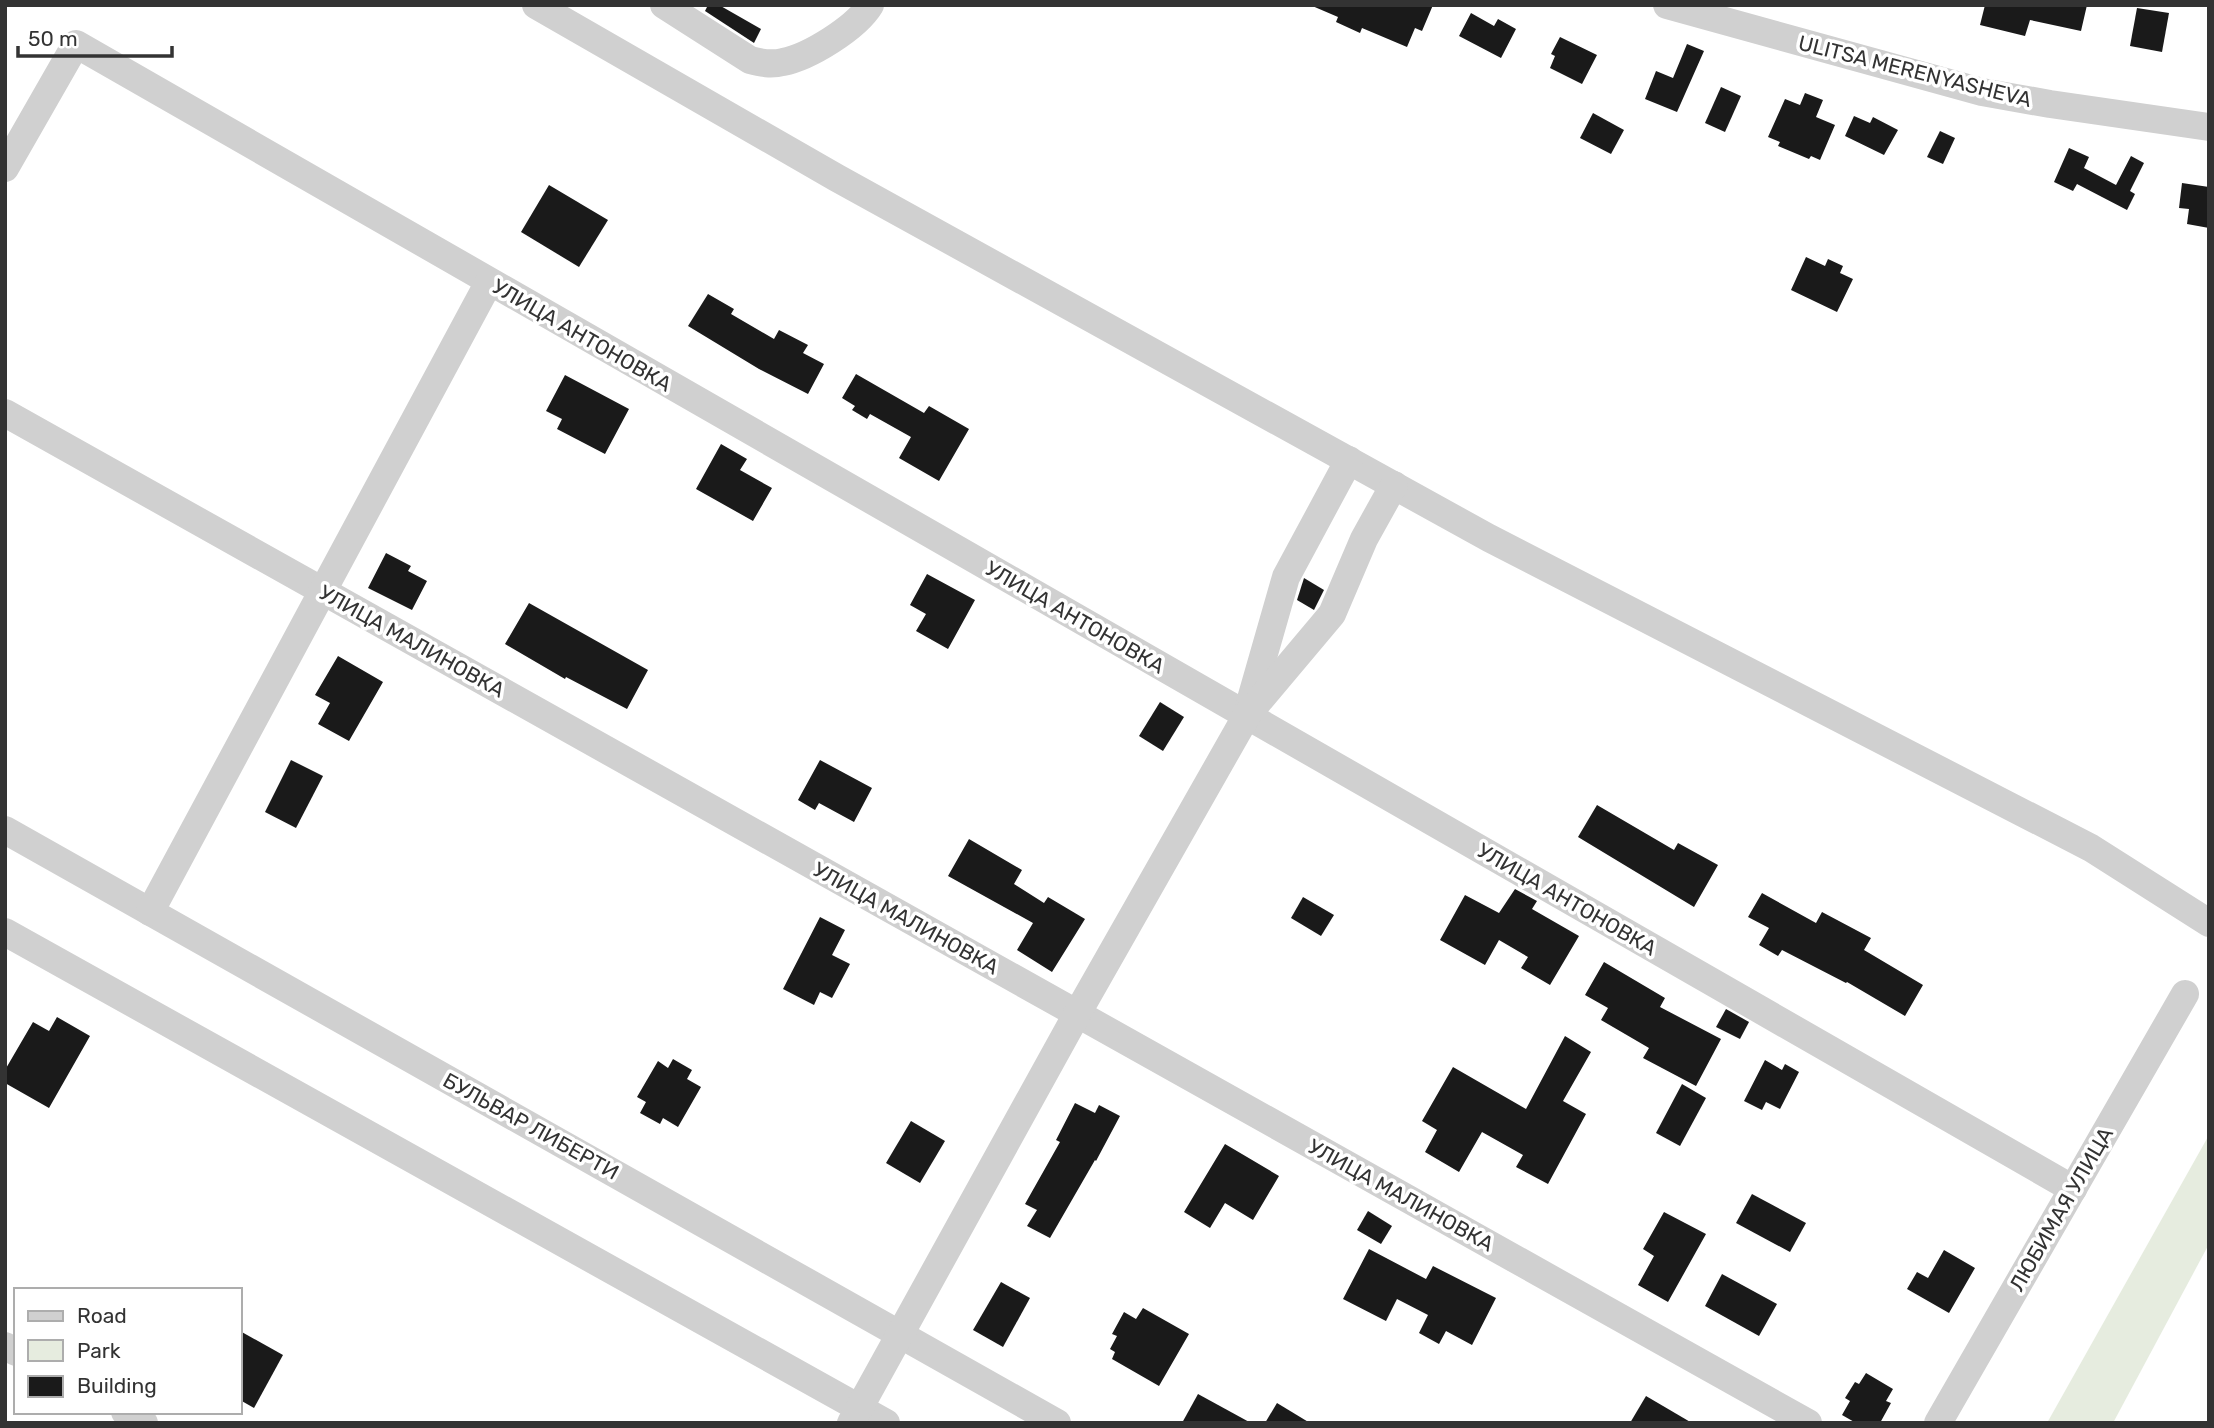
<svg xmlns="http://www.w3.org/2000/svg" width="2214" height="1428" font-family="Rubik,sans-serif">
<style>
.green{fill:#e6ecdf}
.building{fill:#1a1a1a}
.lines{fill:none;stroke-linecap:round;stroke-linejoin:round}
.minor{stroke:#d0d0d0;stroke-width:28}
.labels{text-anchor:middle;dominant-baseline:central;stroke-width:7;stroke-linejoin:round;paint-order:stroke}
.street-label{font-size:21px;fill:#333;stroke:#fff}
</style>
<rect width="100%" height="100%" fill="#fff"/>
<!-- green -->
<polygon class="green" points="2209,1135 2209,1244 2113,1423 2047,1423"/>
<!-- building -->
<g class="building">
<polygon points="708,5 719,5 761,29 754,43 705,11"/>
<polygon points="1310,5 1433,5 1422,31 1415,28 1407,47 1362,28 1360,33 1336,22 1338,17"/>
<polygon points="1985,5 2087,5 2081,31 2030,20 2025,36 1980,25"/>
<polygon points="2137,8 2169,13 2162,52 2130,46"/>
<polygon points="1471,13 1494,26 1498,19 1516,29 1501,58 1459,36"/>
<polygon points="1560,37 1597,55 1582,84 1550,68 1555,56 1551,54"/>
<polygon points="1687,44 1704,51 1677,112 1645,99 1656,71 1673,78"/>
<polygon points="1721,87 1741,96 1725,132 1705,123"/>
<polygon points="1805,93 1823,100 1816,117 1835,125 1820,160 1811,156 1809,159 1778,146 1780,142 1768,137 1785,99 1800,105"/>
<polygon points="1593,113 1624,130 1611,154 1580,138"/>
<polygon points="1854,116 1870,123 1873,117 1898,130 1884,155 1845,136"/>
<polygon points="1940,131 1955,138 1943,164 1927,157"/>
<polygon points="2069,148 2089,157 2084,168 2116,185 2131,156 2144,163 2130,191 2135,194 2127,210 2077,184 2073,191 2054,182"/>
<polygon points="2182,183 2209,187 2209,228 2187,224 2189,209 2179,208"/>
<polygon points="549,185 608,220 579,267 521,232"/>
<polygon points="1806,257 1825,266 1828,259 1843,266 1840,273 1853,279 1837,312 1791,290"/>
<polygon points="708,294 734,309 731,314 774,339 779,330 808,345 803,353 824,364 808,394 759,369 688,326"/>
<polygon points="856,374 924,413 929,406 969,429 939,481 899,458 911,437 870,414 867,419 852,410 855,406 842,398"/>
<polygon points="565,375 629,409 605,454 557,429 562,419 546,411"/>
<polygon points="721,444 747,459 740,470 772,488 753,521 696,489"/>
<polygon points="386,553 411,566 408,571 427,581 412,610 368,588"/>
<polygon points="927,574 975,600 948,649 916,631 926,614 910,605"/>
<polygon points="1304,578 1324,590 1314,610 1297,600"/>
<polygon points="529,603 648,670 627,709 566,677 565,679 505,644"/>
<polygon points="338,656 383,682 349,741 318,724 330,703 315,695"/>
<polygon points="1160,702 1184,717 1163,751 1139,736"/>
<polygon points="291,760 323,776 296,828 265,812"/>
<polygon points="820,760 872,788 854,822 819,803 815,810 798,800"/>
<polygon points="1597,805 1674,850 1678,843 1718,865 1694,907 1578,837"/>
<polygon points="969,839 1022,870 1014,884 1044,903 1048,897 1085,919 1052,972 1017,950 1033,923 948,876"/>
<polygon points="1515,889 1537,901 1532,909 1579,936 1550,985 1521,968 1528,957 1499,940 1485,965 1440,940 1465,895 1499,913"/>
<polygon points="1762,893 1816,923 1822,912 1871,938 1864,950 1923,985 1905,1016 1847,982 1846,983 1782,950 1778,956 1759,945 1769,928 1748,917"/>
<polygon points="1303,897 1334,915 1321,936 1291,918"/>
<polygon points="820,917 845,930 832,955 850,964 832,998 820,992 814,1005 783,989"/>
<polygon points="1604,962 1665,998 1660,1007 1721,1039 1696,1086 1643,1058 1649,1048 1601,1020 1608,1008 1585,995"/>
<polygon points="1726,1009 1749,1022 1740,1039 1716,1027"/>
<polygon points="57,1017 90,1036 49,1108 5,1083 5,1070 33,1022 49,1031"/>
<polygon points="1565,1036 1591,1052 1563,1101 1586,1114 1548,1184 1516,1167 1523,1155 1482,1132 1459,1172 1425,1152 1437,1130 1422,1121 1453,1067 1526,1109"/>
<polygon points="673,1059 692,1070 687,1079 701,1087 678,1127 663,1118 660,1124 640,1113 646,1102 637,1097 658,1061 668,1068"/>
<polygon points="1765,1060 1782,1070 1785,1064 1799,1072 1780,1109 1766,1102 1762,1110 1744,1101"/>
<polygon points="1682,1084 1706,1098 1680,1146 1656,1133"/>
<polygon points="1075,1103 1095,1113 1099,1105 1120,1116 1096,1161 1095,1160 1050,1238 1027,1226 1037,1210 1025,1204 1060,1142 1056,1140"/>
<polygon points="911,1121 945,1141 920,1183 886,1163"/>
<polygon points="1225,1144 1279,1176 1253,1220 1225,1203 1210,1228 1184,1212"/>
<polygon points="1752,1194 1806,1223 1790,1252 1736,1223"/>
<polygon points="1368,1211 1392,1226 1381,1244 1357,1230"/>
<polygon points="1664,1212 1706,1234 1668,1302 1638,1285 1654,1256 1643,1249"/>
<polygon points="1369,1249 1426,1279 1433,1266 1496,1298 1472,1345 1446,1331 1439,1344 1419,1333 1428,1315 1397,1299 1386,1321 1343,1299"/>
<polygon points="1944,1250 1975,1268 1949,1313 1907,1289 1917,1272 1928,1278"/>
<polygon points="1722,1274 1777,1304 1759,1336 1705,1306"/>
<polygon points="1001,1282 1030,1298 1003,1347 973,1330"/>
<polygon points="1143,1308 1189,1334 1159,1386 1112,1359 1115,1352 1110,1349 1117,1336 1112,1334 1124,1312 1136,1319"/>
<polygon points="240,1331 283,1355 254,1408 240,1400"/>
<polygon points="1866,1373 1893,1389 1886,1401 1891,1403 1880,1423 1856,1423 1842,1415 1850,1401 1845,1398 1855,1382 1859,1384"/>
<polygon points="1198,1394 1251,1423 1182,1423"/>
<polygon points="1646,1396 1692,1423 1630,1423"/>
<polygon points="1277,1403 1310,1423 1265,1423"/>
</g>
<g class="lines">
<!-- minor -->
<g class="minor">
<polyline points="536,5 837,178 1489,538 2091,848 2209,923"/>
<path d="M664,5L750,60C761,63 771,65 783,62C809,57 856,28 870,5"/>
<polyline points="1667,5 1982,92 2050,104 2209,127"/>
<polyline points="5,168 76,44 2073,1189"/>
<polyline points="5,413 1808,1423"/>
<polyline points="1249,706 1286,577 1349,460"/>
<polyline points="5,830 1057,1423"/>
<polyline points="150,912 489,282"/>
<polyline points="5,932 886,1423"/>
<polyline points="5,1346 16,1352"/>
<polyline points="125,1412 144,1423"/>
<polyline points="851,1423 1077,1014 1247,715 1332,614 1364,539 1394,485"/>
<polyline points="1938,1423 2185,994"/>
</g>
</g>
<g class="labels">
<!-- street labels -->
<g class="street-label">
<text transform="translate(1915 71) rotate(14)">ULITSA MERENYASHEVA</text>
<text transform="translate(582 335) rotate(30)">УЛИЦА АНТОНОВКА</text>
<text transform="translate(1075 617) rotate(30)">УЛИЦА АНТОНОВКА</text>
<text transform="translate(412 641) rotate(29)">УЛИЦА МАЛИНОВКА</text>
<text transform="translate(1567 899) rotate(30)">УЛИЦА АНТОНОВКА</text>
<text transform="translate(906 918) rotate(29)">УЛИЦА МАЛИНОВКА</text>
<text transform="translate(531 1126) rotate(29)">БУЛЬВАР ЛИБЕРТИ</text>
<text transform="translate(1401 1195) rotate(29)">УЛИЦА МАЛИНОВКА</text>
<text transform="translate(2061 1209) rotate(-60)">ЛЮБИМАЯ УЛИЦА</text>
</g>
</g>
<!-- border -->
<rect width="2214" height="1428" fill="none" stroke="#333333" stroke-width="14"/>
<!-- legend -->
<rect x="14" y="1288" width="228" height="126" fill="#ffffff" stroke="#adadad" stroke-width="2"/>
<rect x="28" y="1311" width="35" height="10" fill="#d0d0d0" stroke="#adadad" stroke-width="2"/>
<text x="77" y="1323" font-size="21" fill="#333333">Road</text>
<rect x="28" y="1340" width="35" height="21" fill="#e6ecdf" stroke="#adadad" stroke-width="2"/>
<text x="77" y="1358" font-size="21" fill="#333333">Park</text>
<rect x="28" y="1376" width="35" height="21" fill="#1a1a1a" stroke="#adadad" stroke-width="2"/>
<text x="77" y="1393" font-size="21" fill="#333333">Building</text>
<!-- scale -->
<path d="M18 46v10h154v-10" fill="none" stroke="#333333" stroke-width="3.5"/>
<text x="28" y="46" font-size="21" fill="#333333" stroke="#ffffff" stroke-width="5" paint-order="stroke">50 m</text>
</svg>
